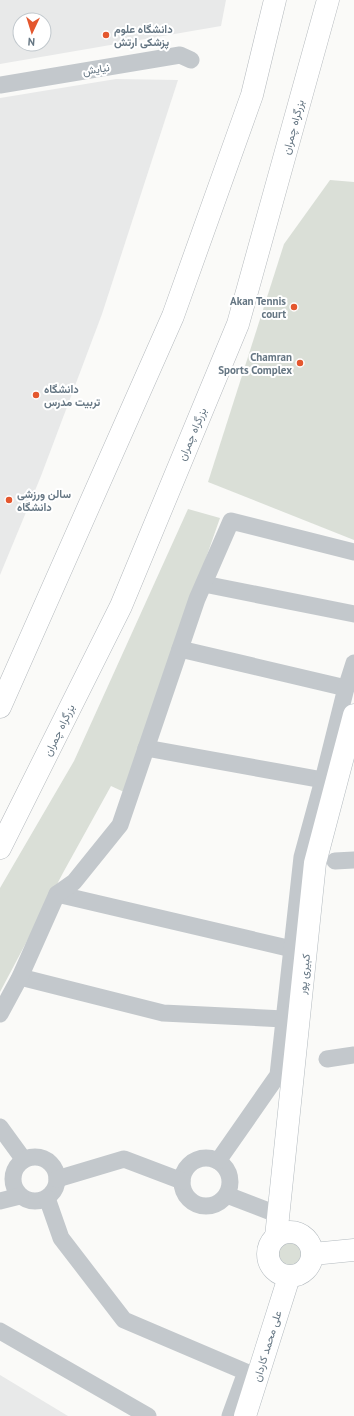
<svg xmlns="http://www.w3.org/2000/svg" width="354" height="1416" font-family="'PT Sans',Vazirmatn,sans-serif">
<style>
.built{fill:#e8e9e9;fill-rule:evenodd}
.green{fill:#dadfd7}
.lines{fill:none;stroke-linecap:round;stroke-linejoin:round}
.secondary-casing{stroke:#b3babf;stroke-width:23}
.highway-casing{stroke:#b4b9bd;stroke-width:23}
.street{stroke:#c3c8cc;stroke-width:17}
.secondary{stroke:#fff;stroke-width:22}
.highway{stroke:#fff;stroke-width:22}
.poi-dot{fill:#e4572e;stroke:#fff;stroke-width:1.5}
.labels{text-anchor:middle;dominant-baseline:central;stroke-width:4;stroke-linejoin:round;paint-order:stroke}
.poi-label{font-size:11px;font-weight:bold;fill:#657683;stroke:#fff;text-anchor:start}
.street-label{font-size:11px;fill:#657683;stroke:#fff}
</style>
<rect width="100%" height="100%" fill="#fafaf8"/>
<!-- built -->
<g class="built">
<path d="M0,0H226L221,26L0,64ZM20,20H44V44H20Z"/>
<polygon points="116,79 178,80 102,314 41,476 0,575 0,98"/>
<polygon points="0,1375 68,1416 0,1416"/>
</g>
<!-- green -->
<g class="green">
<polygon points="330,180 354,182 354,540 208,482 284,244"/>
<polygon points="188,509 220,518 124,792 111,786 64,871 0,992 0,888 74,761"/>
<circle cx="290" cy="1255" r="15"/>
</g>
<g class="lines">
<!-- secondary casing -->
<g class="secondary-casing">
<g id="secondary">
<circle cx="290" cy="1254" r="22"/>
<polyline points="276,1237 315,863 354,715"/>
<polyline points="313,1254 354,1250"/>
<polyline points="245,1416 289,1277"/>
</g>
</g>
<!-- highway casing -->
<g class="highway-casing">
<g id="highway">
<polyline points="0,707 173,316 252,95 275,0"/>
<polyline points="0,848 121,606 238,324 328,0"/>
</g>
</g>
<!-- street -->
<g class="street">
<polyline points="0,85 180,55 191,60"/>
<polyline points="204,584 354,614"/>
<polyline points="180,649 346,688"/>
<polyline points="146,748 323,780"/>
<polyline points="335,861 354,860"/>
<polyline points="57,894 292,949"/>
<polyline points="20,977 163,1013 284,1019"/>
<polyline points="0,1014 20,977 57,894 74,882 120,825 197,599 231,521 354,552"/>
<polyline points="327,1059 354,1055"/>
<polyline points="0,1127 24,1160"/>
<circle cx="35" cy="1179" r="22"/>
<circle cx="206" cy="1182" r="24"/>
<polyline points="218,1161 278,1075 302,857 323,780 346,688 354,663"/>
<polyline points="57,1179 124,1159 182,1181"/>
<polyline points="227,1195 279,1215"/>
<polyline points="47,1198 61,1238 124,1320 246,1372 230,1416"/>
<polyline points="0,1201 20,1196"/>
<polyline points="0,1331 148,1416"/>
</g>
<!-- secondary -->
<use href="#secondary" class="secondary"/>
<!-- highway -->
<use href="#highway" class="highway"/>
</g>
<!-- markers -->
<g class="poi-dot">
<circle cx="106" cy="35" r="4"/>
<circle cx="294" cy="307" r="4"/>
<circle cx="300" cy="363" r="4"/>
<circle cx="36" cy="395" r="4"/>
<circle cx="9" cy="500" r="4"/>
</g>
<g class="labels">
<!-- poi labels -->
<g class="poi-label">
<text x="114" y="29">دانشگاه علوم<tspan x="114" dy="13">پزشکی ارتش</tspan></text>
<text x="286" y="301" text-anchor="end">Akan Tennis<tspan x="286" dy="13">court</tspan></text>
<text x="292" y="357" text-anchor="end">Chamran<tspan x="292" dy="13">Sports Complex</tspan></text>
<text x="44" y="389">دانشگاه<tspan x="44" dy="13">تربیت مدرس</tspan></text>
<text x="17" y="494">سالن ورزشی<tspan x="17" dy="13">دانشگاه</tspan></text>
</g>
<!-- street labels -->
<g class="street-label">
<text transform="translate(96 69) rotate(-9)">نیایش</text>
<text transform="translate(293 127) rotate(-75)">بزرگراه چمران</text>
<text transform="translate(192 434) rotate(-67)">بزرگراه چمران</text>
<text transform="translate(59 730) rotate(-64)">بزرگراه چمران</text>
<text transform="translate(304 974) rotate(-84)">کبیری پور</text>
<text transform="translate(267 1346) rotate(-73)">علی محمد کاردان</text>
</g>
</g>
<!-- north arrow -->
<g transform="translate(32 32) rotate(184)"><circle r="19" fill="#ffffff" stroke="#c1c8cd"/>
<path d="M0-3L7 15L0 10L-7 15Z" fill="#e4572e"/>
<text y="-6" font-size="11" font-weight="bold" text-anchor="middle" fill="#657683">N</text>
</g>
</svg>
